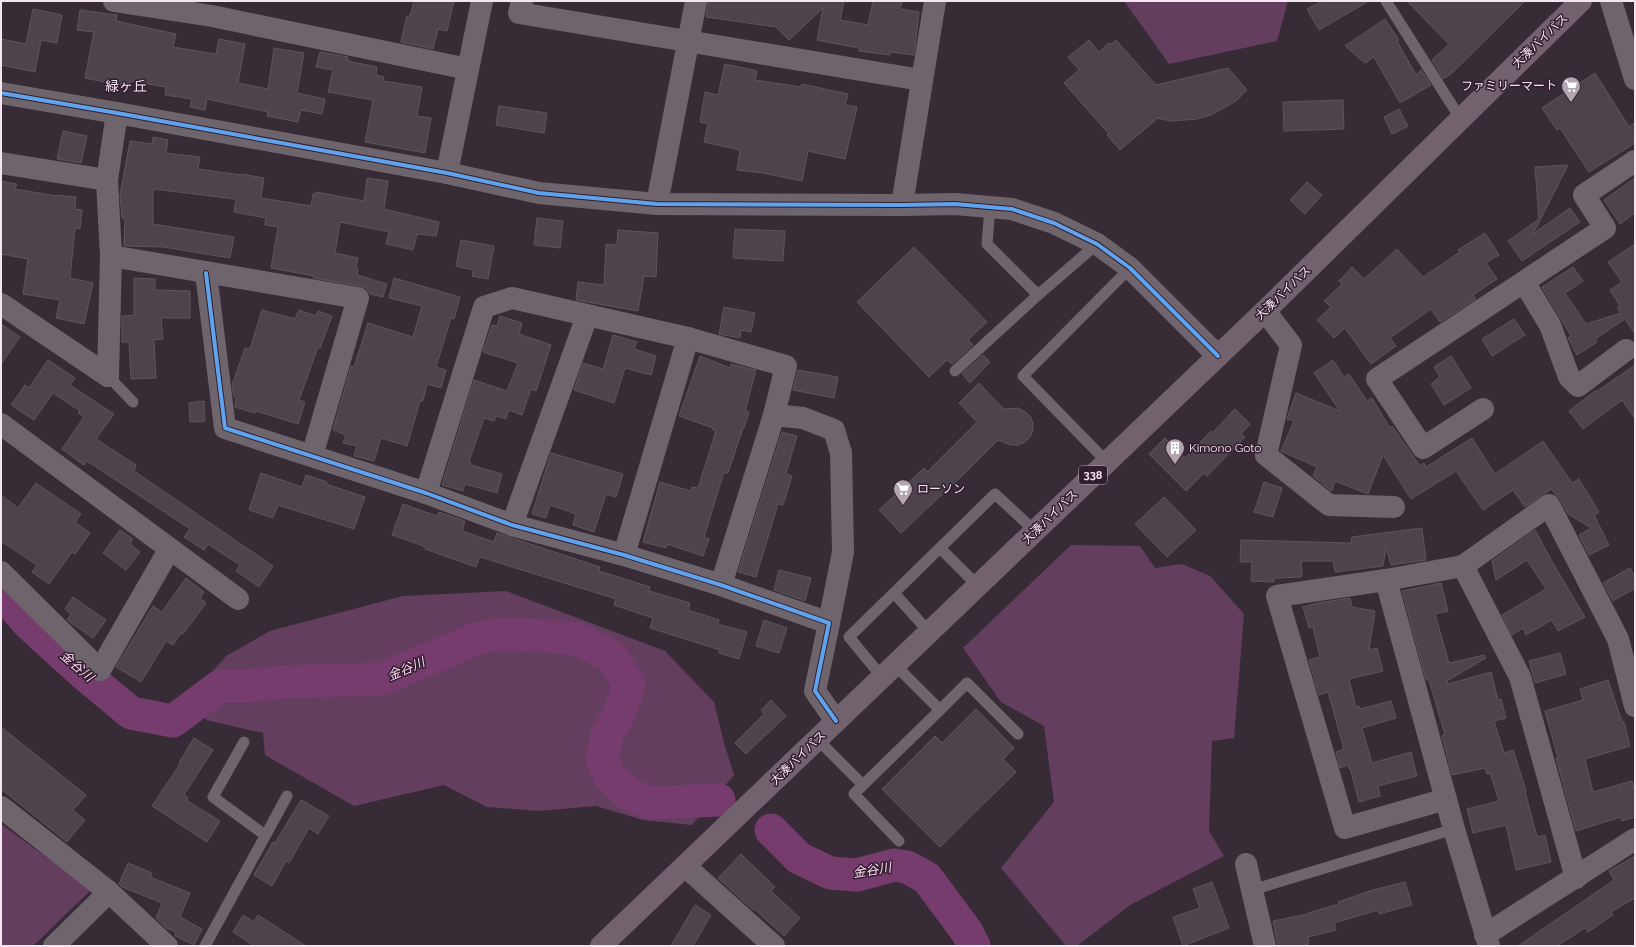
<svg xmlns="http://www.w3.org/2000/svg" width="1636" height="947" font-family="Raleway,'Noto Sans JP',sans-serif">
<style>
.green{fill:#643e5e}
.lines{fill:none;stroke-linecap:round;stroke-linejoin:round}
.river{stroke:#763c6d;stroke-width:33}
.building{fill:#4d434b;stroke:#5e545c}
.service{stroke:#6e656c;stroke-width:11}
.minor{stroke:#6e656c;stroke-width:22}
.tertiary{stroke:#6e656c;stroke-width:22}
.trunk{stroke:#71626e;stroke-width:22}
.cycleway-casing{stroke:#321d2e;stroke-width:6}
.cycleway{stroke:#60a3ed;stroke-width:4}
.labels{text-anchor:middle;dominant-baseline:central;stroke-width:3;stroke-linejoin:round;paint-order:stroke}
.shield{fill:#321d2e;stroke:#baaab6;stroke-width:1}
.shield-label{font-size:11px;font-weight:bold;fill:#f4e6f1}
.street-label{font-size:12px;fill:#f4e6f1;stroke:#321d2e}
.poi-label{font-size:12px;fill:#f4e6f1;stroke:#321d2e;text-anchor:start}
.water-label{font-size:13px;font-style:italic;fill:#fcd7f5;stroke:#321d2e}
.quarter-label{font-size:14px;fill:#f4e6f1;stroke:#321d2e}
</style>
<rect width="100%" height="100%" fill="#372c35"/>
<!-- green -->
<g class="green">
<polygon points="1124,1 1288,1 1277,41 1169,64"/>
<polygon points="1071,545 1140,546 1155,568 1182,564 1210,576 1244,614 1234,738 1212,741 1209,831 1224,856 1130,905 1077,946 1066,946 1001,868 1054,802 1044,726 1001,702 963,648"/>
<polygon points="506,591 665,651 714,702 724,743 734,775 692,825 643,820 596,806 539,811 487,807 444,785 354,806 265,755 263,733 206,720 196,690 226,656 270,631 403,596"/>
<polygon points="1,824 91,890 33,946 1,946"/>
</g>
<g class="lines">
<!-- river -->
<g class="river">
<polyline points="1,592 28,623 83,673 131,713 173,721 220,686 246,686 281,682 381,679 476,639 499,634 532,635 578,639 612,657 629,685 620,712 607,735 602,758 610,776 630,795 650,803 719,800"/>
<polyline points="771,830 799,858 830,873 857,875 894,865 907,867 927,878 967,932 974,946"/>
</g>
</g>
<!-- building -->
<g class="building">
<polygon points="414,1 454,1 447,31 438,29 433,49 401,42 407,16 410,16"/>
<polygon points="708,1 844,1 840,20 868,25 873,1 902,1 900,9 919,12 914,55 890,52 889,55 859,51 859,48 817,40 823,8 789,40 776,27 706,17"/>
<polygon points="1322,1 1369,1 1319,30 1307,9"/>
<polygon points="1407,1 1525,1 1450,75 1443,79 1432,60 1449,44"/>
<polygon points="33,9 62,15 57,43 41,40 35,72 1,65 1,39 26,44"/>
<polygon points="80,10 117,15 116,21 176,34 173,47 216,54 219,39 245,44 238,83 268,89 274,48 304,53 297,93 325,99 322,114 301,110 298,122 267,116 268,112 207,99 205,110 190,107 192,99 165,95 166,87 130,81 129,87 85,78 94,32 77,30"/>
<polygon points="1385,19 1399,40 1397,41 1416,75 1421,70 1431,85 1400,103 1374,57 1365,63 1345,46"/>
<polygon points="1089,40 1099,52 1109,43 1111,44 1116,40 1156,85 1228,68 1247,90 1236,101 1211,115 1197,119 1185,120 1170,121 1158,118 1120,150 1107,135 1109,134 1064,83 1079,70 1068,57"/>
<polygon points="320,52 348,57 348,61 377,67 376,75 384,77 383,81 422,87 417,116 431,118 425,153 365,142 373,100 328,92 333,70 316,67"/>
<polygon points="725,64 757,71 755,80 801,87 802,84 848,94 845,105 857,107 845,159 808,151 802,181 763,173 737,170 740,150 704,142 708,124 700,122 705,92 718,95"/>
<polygon points="1595,73 1629,127 1635,123 1635,143 1589,172 1560,128 1557,130 1542,108"/>
<polygon points="1343,100 1344,129 1284,131 1283,102"/>
<polygon points="499,106 547,113 544,133 496,125"/>
<polygon points="1399,109 1408,126 1392,134 1384,117"/>
<polygon points="63,131 87,136 81,163 57,159"/>
<polygon points="153,137 168,140 166,153 200,157 198,169 241,175 241,174 264,178 261,198 311,206 313,194 316,194 316,192 364,201 367,178 388,181 384,209 439,222 436,236 417,234 413,250 386,244 389,232 340,222 335,253 358,258 356,267 358,268 357,275 387,284 383,297 370,294 366,288 360,286 313,278 314,276 271,268 278,227 265,225 266,218 234,212 236,199 153,189 153,224 234,237 230,258 164,247 124,246 125,218 122,218 120,195 130,141 152,144"/>
<polygon points="1568,165 1533,234 1570,208 1580,222 1522,261 1508,241 1539,219 1535,167"/>
<polygon points="1635,178 1635,213 1620,224 1604,200"/>
<polygon points="1,181 17,184 15,189 56,196 56,195 76,197 75,209 82,210 80,229 75,228 70,278 93,283 84,324 56,318 60,300 23,294 28,259 1,254"/>
<polygon points="1307,182 1322,195 1305,214 1290,200"/>
<polygon points="537,218 563,221 560,248 534,245"/>
<polygon points="735,229 785,231 783,261 733,258"/>
<polygon points="618,230 658,233 656,277 644,276 638,311 576,300 578,282 604,285 606,244 617,245"/>
<polygon points="1485,233 1499,255 1486,263 1497,279 1473,295 1476,299 1440,322 1431,309 1390,338 1396,346 1371,364 1345,328 1334,338 1317,320 1331,307 1324,301 1342,284 1339,281 1352,267 1364,279 1397,249 1423,277 1460,252 1458,250"/>
<polygon points="461,240 494,246 488,279 472,276 473,270 456,266"/>
<polygon points="1635,244 1635,334 1625,319 1595,339 1597,342 1577,355 1568,338 1571,336 1542,287 1573,267 1583,281 1565,293 1586,324 1621,313 1617,308 1620,306 1610,290 1622,282 1608,262"/>
<polygon points="914,247 987,322 968,340 973,345 952,364 947,360 929,377 857,302"/>
<polygon points="134,278 155,279 155,290 190,291 190,318 161,318 163,339 154,340 156,378 131,379 129,342 122,342 122,316 134,315"/>
<polygon points="394,278 460,297 454,319 451,318 436,367 446,370 441,388 427,384 423,401 420,401 407,446 381,438 374,461 354,456 357,446 343,443 346,435 333,430 351,366 354,367 368,323 413,337 422,306 389,298"/>
<polygon points="724,307 755,313 751,332 741,330 740,338 719,334"/>
<polygon points="262,310 295,319 299,310 316,316 318,311 332,316 320,348 318,347 299,400 305,402 298,424 256,411 255,413 235,407 236,398 234,397 232,385 245,348 250,349"/>
<polygon points="500,316 522,323 519,334 551,345 536,391 531,389 522,415 509,410 506,419 496,416 494,421 484,418 469,462 471,463 471,465 502,474 497,493 465,484 463,491 442,485 474,380 507,391 518,363 483,352 492,325 497,326"/>
<polygon points="1514,319 1525,335 1492,356 1482,339"/>
<polygon points="1,324 20,337 1,364"/>
<polygon points="613,335 637,342 634,349 656,356 651,375 625,368 614,403 574,390 583,363 603,369"/>
<polygon points="983,355 990,362 970,383 962,374"/>
<polygon points="700,356 730,368 731,364 756,370 745,411 749,412 744,428 743,428 728,473 724,472 704,537 709,539 703,556 667,544 666,548 643,542 660,482 691,491 692,487 698,488 716,431 713,430 713,428 679,416"/>
<polygon points="1451,356 1471,388 1444,405 1431,384 1440,377 1434,367"/>
<polygon points="48,360 75,378 70,385 114,414 96,439 136,465 134,471 273,566 259,587 236,571 240,565 208,544 204,550 184,537 190,529 178,521 87,461 84,465 62,449 84,417 78,413 80,411 53,393 34,420 11,405 25,385 29,388"/>
<polygon points="1333,360 1344,377 1349,374 1367,401 1372,398 1390,428 1392,426 1420,466 1424,463 1426,467 1472,438 1495,474 1543,441 1572,483 1579,479 1599,512 1594,515 1609,545 1589,555 1579,535 1591,528 1568,514 1560,499 1551,489 1525,507 1513,490 1483,510 1456,471 1411,499 1383,455 1368,494 1335,481 1332,491 1330,490 1313,476 1317,467 1281,451 1294,421 1287,419 1296,393 1340,411 1314,373"/>
<polygon points="1635,365 1635,419 1622,400 1583,429 1569,411 1595,391 1596,392"/>
<polygon points="798,370 838,377 834,398 793,390"/>
<polygon points="979,383 1004,409 1018,408 1024,411 1030,416 1033,423 1033,430 1030,437 1025,442 1018,445 1011,445 998,440 964,474 901,533 879,510 924,468 927,472 977,422 959,403"/>
<polygon points="204,401 205,421 190,422 189,403"/>
<polygon points="1235,409 1250,424 1241,434 1245,437 1207,476 1204,473 1186,491 1149,454 1165,438 1185,458 1211,431 1212,433"/>
<polygon points="782,432 797,436 786,474 792,476 783,505 778,504 756,577 738,572"/>
<polygon points="551,453 623,474 616,497 606,494 594,532 573,525 576,514 550,505 546,518 532,514"/>
<polygon points="261,473 302,487 306,475 327,482 326,484 365,497 354,529 278,505 273,518 249,510"/>
<polygon points="1264,482 1282,488 1273,517 1254,512"/>
<polygon points="36,483 81,514 75,522 90,533 75,554 72,552 49,584 32,572 37,565 1,541 1,495 18,508"/>
<polygon points="1164,497 1196,530 1167,557 1135,524"/>
<polygon points="403,504 437,516 439,512 465,521 462,531 494,542 497,533 600,567 599,571 650,587 649,591 690,603 688,610 719,620 718,624 747,632 739,659 719,653 720,650 650,628 653,618 614,605 616,599 480,557 476,567 425,549 426,547 392,535"/>
<polygon points="1422,528 1426,560 1391,565 1386,547 1383,566 1335,572 1333,561 1301,561 1302,577 1274,578 1274,582 1251,581 1252,562 1240,562 1241,540 1351,543 1352,537"/>
<polygon points="120,530 133,539 130,544 140,552 126,570 103,553"/>
<polygon points="1535,530 1554,565 1585,617 1558,631 1552,620 1526,635 1523,628 1512,635 1502,615 1546,589 1527,560 1496,580 1492,561"/>
<polygon points="1630,568 1635,577 1635,588 1613,601 1603,583"/>
<polygon points="779,570 811,578 805,601 774,590"/>
<polygon points="186,578 204,592 200,598 206,603 183,634 181,633 173,645 166,641 141,682 116,667 153,606 162,612"/>
<polygon points="1441,583 1448,611 1435,614 1449,663 1484,655 1486,658 1447,681 1448,684 1491,672 1498,700 1501,699 1506,718 1494,721 1504,753 1513,750 1526,790 1525,791 1537,837 1545,835 1551,862 1516,870 1506,825 1473,833 1467,809 1499,801 1490,773 1487,774 1485,768 1452,775 1442,736 1445,735 1429,680 1426,680 1402,591"/>
<polygon points="73,597 106,620 93,638 67,620 71,614 65,609"/>
<polygon points="1350,598 1352,607 1375,611 1369,650 1377,648 1383,671 1349,679 1356,707 1359,706 1360,709 1391,701 1396,718 1362,728 1372,763 1411,752 1417,776 1378,786 1380,796 1359,802 1350,768 1349,769 1348,765 1340,768 1336,752 1344,749 1328,692 1319,695 1309,660 1320,657 1313,627 1309,628 1303,607 1318,603"/>
<polygon points="764,620 787,628 779,653 756,646"/>
<polygon points="1560,653 1566,674 1535,683 1529,661"/>
<polygon points="1608,680 1622,722 1624,722 1630,746 1585,759 1593,792 1632,781 1635,793 1635,817 1622,821 1621,817 1576,831 1556,758 1558,758 1545,711 1583,700 1580,689"/>
<polygon points="771,700 786,716 746,754 735,743 764,714 761,710"/>
<polygon points="976,709 1014,748 1003,759 1016,772 940,847 882,789 935,736 942,743"/>
<polygon points="1,727 86,795 73,810 85,820 67,842 1,789"/>
<polygon points="194,738 213,750 184,795 188,798 186,800 220,821 207,842 152,806 180,764 179,763"/>
<polygon points="301,800 329,816 318,834 309,828 289,863 286,861 272,886 254,875 273,842 275,843"/>
<polygon points="741,854 775,887 771,891 800,918 784,936 754,909 753,910 718,878"/>
<polygon points="1635,856 1635,898 1611,912 1613,915 1588,932 1585,928 1557,946 1518,946 1614,880 1609,871"/>
<polygon points="128,863 152,873 150,877 190,893 180,917 202,929 194,945 175,936 176,932 166,928 156,918 162,903 122,887 119,884"/>
<polygon points="1212,882 1229,928 1183,946 1173,917 1200,908 1193,889"/>
<polygon points="1405,882 1412,905 1379,914 1378,910 1334,923 1336,930 1308,937 1309,944 1300,946 1278,946 1273,921 1308,914 1308,913 1339,904 1338,902 1373,890"/>
<polygon points="695,905 711,915 693,946 671,946"/>
<polygon points="243,915 254,922 258,915 306,946 254,946 233,932"/>
</g>
<g class="lines">
<!-- service -->
<g class="service">
<polyline points="1386,1 1460,118"/>
<polyline points="990,207 987,244 1038,295 1097,244"/>
<polyline points="955,371 1038,295"/>
<polyline points="108,376 133,402"/>
<polyline points="1107,462 1023,376 1130,268"/>
<polyline points="940,548 978,586"/>
<polyline points="894,593 929,632"/>
<polyline points="882,677 849,637 995,494 1035,531"/>
<polyline points="940,710 967,683 1018,734"/>
<polyline points="817,739 863,785 940,710 895,665"/>
<polyline points="244,742 213,797 265,835"/>
<polyline points="863,785 854,794 899,841"/>
<polyline points="1252,890 1454,829"/>
<polyline points="205,946 287,796"/>
</g>
<!-- minor -->
<g class="minor">
<polyline points="114,1 212,16 468,69"/>
<polyline points="522,1 519,13 921,80"/>
<polyline points="1611,1 1635,79"/>
<polyline points="1,163 107,180"/>
<polyline points="447,173 482,1"/>
<polyline points="657,204 696,1"/>
<polyline points="902,205 935,1"/>
<polyline points="111,256 358,298 312,456"/>
<polyline points="206,273 225,428 426,493 512,525 624,555 721,585 829,623 815,691 836,721"/>
<polyline points="1524,282 1550,325 1569,377 1578,386 1626,350"/>
<polyline points="1,304 108,376"/>
<polyline points="1265,311 1291,345 1266,455 1329,505 1394,507"/>
<polyline points="108,376 111,256 107,180 117,113"/>
<polyline points="1483,409 1423,448 1377,379 1605,228 1584,195 1635,161"/>
<polyline points="774,415 803,418 834,430 841,453 843,552 829,623"/>
<polyline points="1,424 238,599"/>
<polyline points="426,493 484,307 512,298 688,338 786,366 774,415 721,585"/>
<polyline points="512,525 587,316"/>
<polyline points="624,555 688,338"/>
<polyline points="1463,566 1520,677 1576,878"/>
<polyline points="1,572 100,670 169,550"/>
<polyline points="1386,580 1454,829 1489,946"/>
<polyline points="1446,799 1345,828 1277,596 1386,580 1463,566 1549,505 1618,639 1635,706"/>
<polyline points="1,807 109,892 167,946"/>
<polyline points="1246,864 1265,946"/>
<polyline points="685,866 774,946"/>
<polyline points="1485,935 1635,839"/>
<polyline points="54,946 109,892"/>
</g>
<!-- tertiary -->
<polyline class="tertiary" points="1,93 117,113 447,173 539,193 657,204 902,205 955,204 1012,209 1054,223 1097,244 1130,268 1218,356"/>
<!-- trunk -->
<polyline class="trunk" points="601,946 1265,311 1581,1"/>
<!-- cycleway casing -->
<g class="cycleway-casing">
<g id="cycleway">
<polyline points="1,93 117,113 447,173 539,193 657,204 902,205 955,204 1012,209 1054,223 1097,244 1130,268 1218,356"/>
<polyline points="206,273 225,428 426,493 512,525 624,555 721,585 829,623 815,691 836,721"/>
</g>
</g>
<!-- cycleway -->
<use href="#cycleway" class="cycleway"/>
</g>
<!-- icons -->
<defs>
<g id="supermarket-pin" transform="scale(1)"><path d="M0 17L-7.5 6A9.5 9.5 0 1 1 7.5 6Z" fill="#b2a5af" stroke="#321d2e"/><path d="M-6-5.5h2.5l.6 2H6L4.5 2H-2.5L-4.4-4H-6ZM-1.5 3.2a1.3 1.3 0 1 0 .1 0ZM3 3.2a1.3 1.3 0 1 0 .1 0Z" fill="#fff"/></g>
<g id="building-pin" transform="scale(1)"><path d="M0 17L-7.5 6A9.5 9.5 0 1 1 7.5 6Z" fill="#b2a5af" stroke="#321d2e"/><path d="M-4-6H4V6H1V3H-1V6H-4ZM-2.5-4.3h1.7v1.8h-1.7ZM.8-4.3h1.7v1.8H.8ZM-2.5-1h1.7V.8h-1.7ZM.8-1h1.7V.8H.8Z" fill="#fff"/></g>
</defs>
<g fill-rule="evenodd">
<use href="#supermarket-pin" x="1571" y="86"/>
<use href="#building-pin" x="1175" y="448"/>
<use href="#supermarket-pin" x="903" y="489"/>
</g>
<g class="labels">
<!-- shield labels -->
<rect class="shield" x="1079" y="466" width="28" height="18" rx="3"/>
<g class="shield-label">
<text x="1093" y="475">338</text>
</g>
<!-- street labels -->
<g class="street-label">
<text transform="translate(1540 41) rotate(-44)">大湊バイパス</text>
<text transform="translate(1283 293) rotate(-44)">大湊バイパス</text>
<text transform="translate(1050 517) rotate(-44)">大湊バイパス</text>
<text transform="translate(798 758) rotate(-44)">大湊バイパス</text>
</g>
<!-- poi labels -->
<g class="poi-label">
<text x="1557" y="86" text-anchor="end">ファミリーマート</text>
<text x="1189" y="448">Kimono Goto</text>
<text x="917" y="489">ローソン</text>
</g>
<!-- water labels -->
<g class="water-label">
<text transform="translate(77 666) rotate(41)">金谷川</text>
<text transform="translate(406 669) rotate(-23)">金谷川</text>
<text transform="translate(872 870) rotate(-9)">金谷川</text>
</g>
<!-- quarter labels -->
<g class="quarter-label">
<text x="126" y="86">緑ヶ丘</text>
</g>
</g>
<!-- border -->
<rect width="1636" height="947" fill="none" stroke="#f4e6f1" stroke-width="4"/>
</svg>
